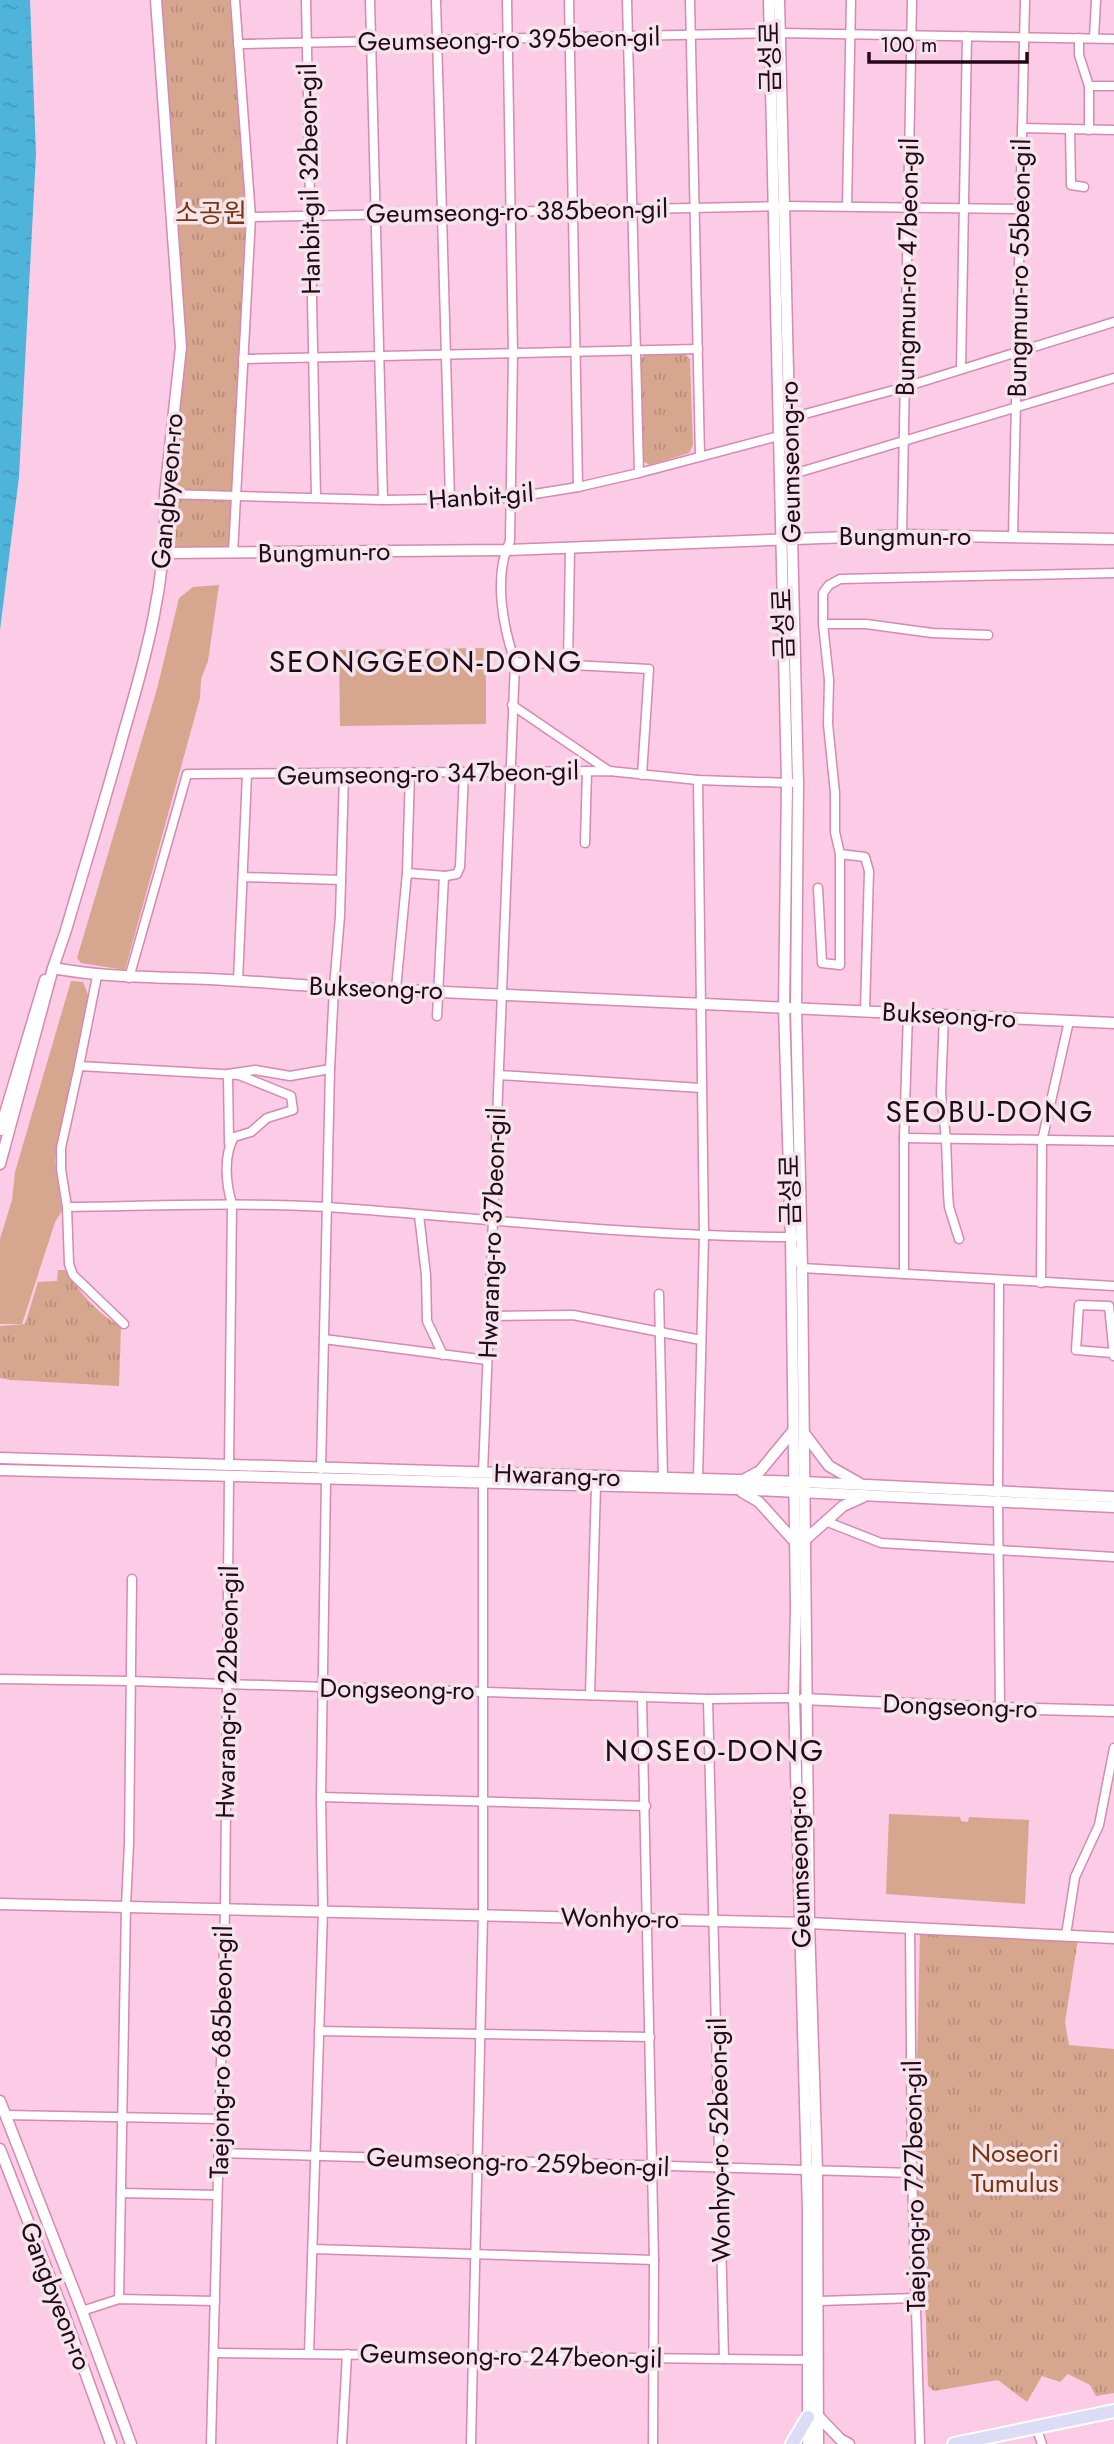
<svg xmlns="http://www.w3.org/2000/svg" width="1114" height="2444" font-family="Jost,'Noto Sans KR',sans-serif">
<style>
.grass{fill:#d6a68f}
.park{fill:url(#park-tufts)}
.water{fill:url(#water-ripples)}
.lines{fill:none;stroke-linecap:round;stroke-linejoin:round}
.minor-casing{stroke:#d589b3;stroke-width:11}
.tertiary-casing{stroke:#d589b3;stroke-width:13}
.primary-casing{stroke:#fff;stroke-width:16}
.minor{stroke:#fff;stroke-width:8}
.tertiary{stroke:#fff;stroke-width:10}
.primary{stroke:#dcdcf7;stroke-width:12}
.labels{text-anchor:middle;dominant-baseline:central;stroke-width:7;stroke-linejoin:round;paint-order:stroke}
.street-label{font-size:26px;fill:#230818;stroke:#f4e4ec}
.park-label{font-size:26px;fill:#7d360c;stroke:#f4e4ec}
.quarter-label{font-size:30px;letter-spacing:2px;fill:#230818;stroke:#f4e4ec}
</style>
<defs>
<pattern id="park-tufts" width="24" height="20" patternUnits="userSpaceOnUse" patternTransform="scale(1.75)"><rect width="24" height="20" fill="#d6a68f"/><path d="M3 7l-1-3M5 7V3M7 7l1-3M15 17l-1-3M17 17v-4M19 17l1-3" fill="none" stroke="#b78d7b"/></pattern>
<pattern id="water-ripples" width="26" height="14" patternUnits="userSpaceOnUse" patternTransform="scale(1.75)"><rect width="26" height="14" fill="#4eb4da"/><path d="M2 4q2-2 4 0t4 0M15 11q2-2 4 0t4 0" fill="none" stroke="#4499ba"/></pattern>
</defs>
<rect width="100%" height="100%" fill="#fccbe5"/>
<!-- grass -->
<g class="grass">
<polygon points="219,585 208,661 201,679 200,698 125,970 81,963 77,958 157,689 179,598 193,587"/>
<polygon points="486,648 486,724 340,726 339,650"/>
<polygon points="71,981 83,982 89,997 55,1161 62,1211 55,1222 22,1324 0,1324 0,1239 12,1200 15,1172"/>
<polygon points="889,1814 960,1817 961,1821 968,1822 969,1817 1029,1820 1025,1904 886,1894"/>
</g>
<!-- park -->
<g class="park">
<polygon points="156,0 235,0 251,217 233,553 163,553 181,347"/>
<polygon points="685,354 690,359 693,445 689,453 650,465 642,461 640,359 645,355"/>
<path d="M58,1270H67C75,1289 102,1318 121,1326L119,1386L11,1380L0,1378V1326L25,1324L38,1282L57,1281Z"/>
<polygon points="920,1933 1078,1939 1065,2022 1069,2045 1114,2049 1114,2393 1096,2396 1090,2385 1068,2374 1060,2382 1042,2376 1027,2402 998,2380 934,2391 928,2386 926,2319 917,2232 916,2105"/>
</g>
<!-- water -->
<polygon class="water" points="0,0 30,0 36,154 19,477 0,630"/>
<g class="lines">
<!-- minor casing -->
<g class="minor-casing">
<g id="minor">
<polyline points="306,0 316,497"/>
<polyline points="370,0 383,500"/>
<polyline points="436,0 450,500"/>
<polyline points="569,0 578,487"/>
<polyline points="627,0 639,473"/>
<polyline points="690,0 700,456"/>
<polyline points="1079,38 1079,55 1089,86"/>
<polyline points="1094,38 1096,0"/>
<polyline points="238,44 780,33 1114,39"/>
<polyline points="1022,128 1114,130"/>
<polyline points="1070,129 1071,185 1084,187"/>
<polyline points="1089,130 1089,86 1114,86"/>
<polyline points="847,206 851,0"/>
<polyline points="251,217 783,206 1020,209"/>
<polyline points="243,359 698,349"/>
<polyline points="961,369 967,36"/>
<polyline points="790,418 905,387 1114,322"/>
<polyline points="790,475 1114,378"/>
<polyline points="165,494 383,500 510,498 578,487 639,473 790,433"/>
<polyline points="902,535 912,0"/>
<polyline points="1013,536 1025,0"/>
<polyline points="233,553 251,217 235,0"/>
<polyline points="823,624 866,624 932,633 988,635"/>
<polyline points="515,662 649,669 642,775"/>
<polyline points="568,664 570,549"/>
<polyline points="512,705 609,771"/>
<polyline points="698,780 704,1235 698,1479"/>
<polyline points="585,843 587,771"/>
<polyline points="840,854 835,832 835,793 828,724 829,680 823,624 823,593 829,585 840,579 1114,573"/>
<polyline points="407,873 410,773"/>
<polyline points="243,877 341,880"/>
<polyline points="818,888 822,963 840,965 840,854 865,857 869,871 865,1011"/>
<path d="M97,976L79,1066L239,1075L291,1096L293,1110L267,1118L251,1132L234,1137C223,1156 226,1184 232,1204L229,1466"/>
<polyline points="129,978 187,774 609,771 698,780 791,783"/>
<polyline points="238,981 247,774"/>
<polyline points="396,989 407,873 446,876 457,874 460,867 464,772"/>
<polyline points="944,1015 941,1093 946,1139 948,1194 949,1207 959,1239"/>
<polyline points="437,1016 444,876"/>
<polyline points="79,1066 61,1148 61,1169 67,1207 69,1264 73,1275 124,1324"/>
<polyline points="499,1075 701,1088"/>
<polyline points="904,1138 1114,1141"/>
<polyline points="229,1143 228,1074 255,1070 290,1076 330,1069"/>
<path d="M67,1207C154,1206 241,1202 328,1207C483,1218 639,1237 795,1237"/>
<polyline points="419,1215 426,1275 427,1321 443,1355"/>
<polyline points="792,1247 802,1268 1114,1286"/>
<polyline points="904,1274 904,1138 908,1013"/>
<polyline points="1041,1283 1042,1141 1069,1021"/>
<polyline points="659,1294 663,1478"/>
<polyline points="489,1316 573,1315 701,1340"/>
<polyline points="324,1339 487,1360"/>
<polyline points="1112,1353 1076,1350 1079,1305 1109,1306 1114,1356"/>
<polyline points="321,1469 330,1069 334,987 340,916 344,774"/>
<path d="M483,1473L515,662C503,627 493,576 510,541L513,353L507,0"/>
<polyline points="998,1491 999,1280"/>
<polyline points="998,1500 1000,1708"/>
<polyline points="825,1521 881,1543 1114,1557"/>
<polyline points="0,1679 130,1681 708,1699 794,1698"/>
<polyline points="590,1695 596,1486"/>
<polyline points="642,1697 654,2260 653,2444"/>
<polyline points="708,1699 724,2359"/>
<polyline points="321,1797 646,1806"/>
<polyline points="910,1928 912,2173 920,2444"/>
<polyline points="1066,1935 1075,1877 1099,1825 1114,1748"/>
<polyline points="319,2031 650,2037"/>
<polyline points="5,2115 219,2119"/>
<polyline points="219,2153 912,2173"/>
<polyline points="121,2193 217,2195"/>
<polyline points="313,2249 654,2260"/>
<polyline points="119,2299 126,1906 129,1843 132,1579"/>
<polyline points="819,2301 916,2298"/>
<polyline points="82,2311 119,2299 215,2301"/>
<polyline points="214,2353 808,2360"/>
<polyline points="309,2354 323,1911 321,1797 326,1480"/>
<polyline points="1036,2427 1042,2444"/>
<polyline points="211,2444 225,1909 229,1476"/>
<polyline points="342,2444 347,2354"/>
<polyline points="471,2444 483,1915 483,1484"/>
</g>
</g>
<!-- tertiary casing -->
<g class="tertiary-casing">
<g id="tertiary">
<polyline points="769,0 787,783 784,1007 791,1237 796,1607 794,1698 808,2212 808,2444"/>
<polyline points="779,0 798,784 796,1008 802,1268 809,1923 817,2170 818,2444"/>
<polyline points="163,553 505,550 902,535 1114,539"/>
<path d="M53,968C108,978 155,977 209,979C251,981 292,985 334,987L1114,1023"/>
<polyline points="0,1130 45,980"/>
<path d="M0,1164L53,968L66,930C85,865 105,801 123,735C146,657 168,577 165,494L181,347L156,0"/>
<polyline points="804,1433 829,1466 859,1483"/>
<polyline points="0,1458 804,1482 1114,1497"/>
<polyline points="0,1470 735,1489 1114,1507"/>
<polyline points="745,1479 760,1471 793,1431"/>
<polyline points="742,1492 759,1502 795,1542"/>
<polyline points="805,1540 843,1506 863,1497"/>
<polyline points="803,1699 1000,1708 1114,1711"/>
<polyline points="0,1904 809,1923 1114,1938"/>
<polyline points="0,2101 82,2311 131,2444"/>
<polyline points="0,2149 63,2311 111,2444"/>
<polyline points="819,2417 840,2439 849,2444"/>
</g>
</g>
<!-- primary casing -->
<g class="primary-casing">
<g id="primary">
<polyline points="792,2444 808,2417"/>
<polyline points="954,2444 1114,2411"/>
</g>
</g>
<!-- minor -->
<use href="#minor" class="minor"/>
<!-- tertiary -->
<use href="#tertiary" class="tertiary"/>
<!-- primary -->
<use href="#primary" class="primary"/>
</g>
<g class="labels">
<!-- street labels -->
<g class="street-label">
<text transform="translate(509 39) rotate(-1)">Geumseong-ro 395beon-gil</text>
<text transform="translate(770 57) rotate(-91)">금성로</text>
<text transform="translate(309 179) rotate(-91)">Hanbit-gil 32beon-gil</text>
<text transform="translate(517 211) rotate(-1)">Geumseong-ro 385beon-gil</text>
<text transform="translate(907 267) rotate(-89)">Bungmun-ro 47beon-gil</text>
<text transform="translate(1019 268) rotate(-89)">Bungmun-ro 55beon-gil</text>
<text transform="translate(790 462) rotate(-91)">Geumseong-ro</text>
<text transform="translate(167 491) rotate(-85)">Gangbyeon-ro</text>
<text transform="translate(481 496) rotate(-4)">Hanbit-gil</text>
<text x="905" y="536">Bungmun-ro</text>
<text transform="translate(324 552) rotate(-1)">Bungmun-ro</text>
<text transform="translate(783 624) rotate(-92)">금성로</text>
<text transform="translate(428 773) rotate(-1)">Geumseong-ro 347beon-gil</text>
<text transform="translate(376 988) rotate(2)">Bukseong-ro</text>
<text transform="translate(949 1015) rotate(3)">Bukseong-ro</text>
<text transform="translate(790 1190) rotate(-91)">금성로</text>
<text transform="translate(492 1233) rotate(-88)">Hwarang-ro 37beon-gil</text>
<text transform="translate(557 1475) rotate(2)">Hwarang-ro</text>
<text transform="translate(397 1689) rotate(1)">Dongseong-ro</text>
<text transform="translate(227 1692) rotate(-89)">Hwarang-ro 22beon-gil</text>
<text transform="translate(960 1706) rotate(2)">Dongseong-ro</text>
<text transform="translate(799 1867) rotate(-92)">Geumseong-ro</text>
<text transform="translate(620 1918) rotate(1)">Wonhyo-ro</text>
<text transform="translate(221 2052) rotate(-89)">Taejong-ro 685beon-gil</text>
<text transform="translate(719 2140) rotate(-91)">Wonhyo-ro 52beon-gil</text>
<text transform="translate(518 2162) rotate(2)">Geumseong-ro 259beon-gil</text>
<text transform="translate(914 2186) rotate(-91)">Taejong-ro 727beon-gil</text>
<text transform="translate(56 2296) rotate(69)">Gangbyeon-ro</text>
<text transform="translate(511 2356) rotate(1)">Geumseong-ro 247beon-gil</text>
</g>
<!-- park labels -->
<g class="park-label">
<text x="211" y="213">소공원</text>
<text x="1015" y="2153">Noseori<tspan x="1015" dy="30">Tumulus</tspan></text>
</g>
<!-- quarter labels -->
<g class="quarter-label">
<text x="426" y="661">SEONGGEON-DONG</text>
<text x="990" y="1111">SEOBU-DONG</text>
<text x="715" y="1750">NOSEO-DONG</text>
</g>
</g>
<!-- scale -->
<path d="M869 52v10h158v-10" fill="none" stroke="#230818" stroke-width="3.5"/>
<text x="880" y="52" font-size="21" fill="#230818" stroke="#f4e4ec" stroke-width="5" paint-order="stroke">100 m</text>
</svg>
